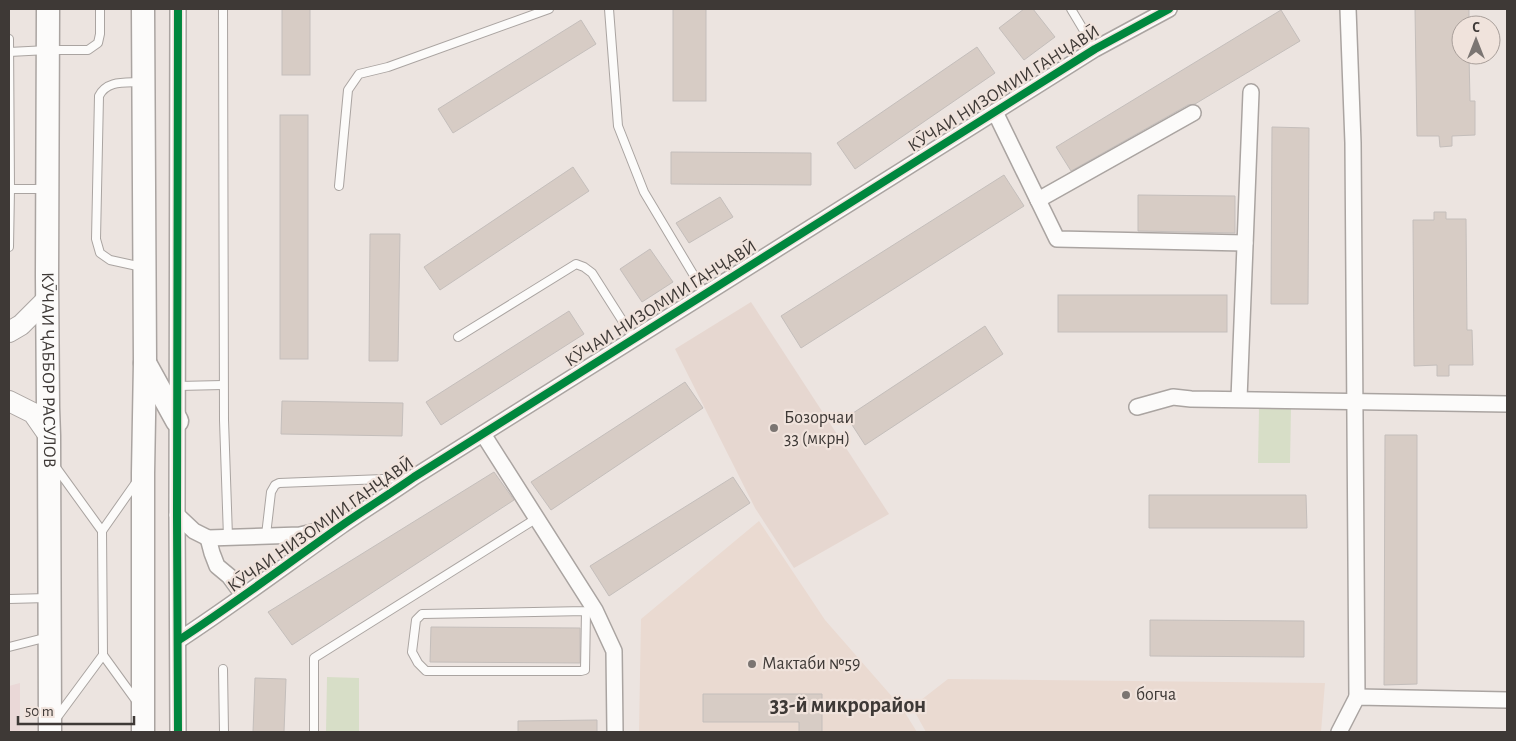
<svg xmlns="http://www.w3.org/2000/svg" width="1516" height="741" font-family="'Alegreya Sans',sans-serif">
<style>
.built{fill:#e6d7d0}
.industrial{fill:#ead8d7}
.education{fill:#eadad1}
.pitch{fill:#d7dec7}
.building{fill:#d7ccc5;stroke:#c4bebb}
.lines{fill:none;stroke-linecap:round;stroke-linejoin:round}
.service-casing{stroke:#aaa4a1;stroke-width:10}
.minor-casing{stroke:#aaa4a1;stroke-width:18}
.secondary-casing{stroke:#aaa4a1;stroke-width:22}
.primary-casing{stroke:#aaa4a1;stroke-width:25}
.service{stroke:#fcfbfa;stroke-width:8}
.minor{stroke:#fcfbfa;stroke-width:15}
.secondary{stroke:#fcfbfa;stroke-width:20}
.primary{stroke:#fcfbfa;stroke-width:22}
.cycleway-casing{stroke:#f0e3dc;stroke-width:11}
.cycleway{stroke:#00873e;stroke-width:8}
.poi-dot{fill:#7b7572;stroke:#f0e3dc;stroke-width:2}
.labels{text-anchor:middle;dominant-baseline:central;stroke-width:4.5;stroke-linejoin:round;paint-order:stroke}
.street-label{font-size:18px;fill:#3e3936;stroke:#f0e3dc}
.poi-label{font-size:18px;fill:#3e3936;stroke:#f0e3dc;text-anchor:start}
.district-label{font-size:22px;font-weight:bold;fill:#3e3936;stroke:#f0e3dc}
</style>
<rect width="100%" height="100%" fill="#ece4e0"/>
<!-- built -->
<polygon class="built" points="751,302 889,514 794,568 755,508 675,349"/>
<!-- industrial -->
<polygon class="industrial" points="20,683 20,732 9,732 9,686"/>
<!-- education -->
<g class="education">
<polygon points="759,521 825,620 902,708 917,732 639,732 641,619"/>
<polygon points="948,679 1325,683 1321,732 926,732 912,707"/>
</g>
<!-- pitch -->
<g class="pitch">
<polygon points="1259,409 1291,409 1290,463 1258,463"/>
<polygon points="327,677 359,678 359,732 326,732"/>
</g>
<!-- building -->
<g class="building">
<rect x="282" y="9" width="28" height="66"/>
<rect x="673" y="9" width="33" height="92"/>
<polygon points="1024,9 1033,9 1055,37 1024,60 999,28"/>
<polygon points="1415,9 1469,9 1469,25 1461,25 1461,55 1469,55 1470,101 1475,101 1475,135 1452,136 1452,146 1440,147 1439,136 1417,136"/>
<polygon points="1281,10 1300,41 1195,104 1188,105 1071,171 1056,147"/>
<polygon points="581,20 596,44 453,133 438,109"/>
<polygon points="977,47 995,73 855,169 837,143"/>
<rect x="280" y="115" width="28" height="244"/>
<polygon points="1272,127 1309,128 1308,304 1271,304"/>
<polygon points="671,152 811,153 811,185 671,184"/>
<polygon points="573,167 589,191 440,290 424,267"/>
<polygon points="1004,175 1024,206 801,348 781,316"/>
<polygon points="1138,195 1235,196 1235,233 1138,231"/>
<polygon points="720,197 733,217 689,243 676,223"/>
<polygon points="1434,212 1446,212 1446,219 1466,219 1467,330 1472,330 1473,365 1449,365 1449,376 1437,376 1437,365 1414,366 1413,220 1434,220"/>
<polygon points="370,234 400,234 398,361 369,361"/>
<polygon points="650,249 673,282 642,302 620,269"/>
<rect x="1058" y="295" width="169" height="37"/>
<polygon points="569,311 584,334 441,425 426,402"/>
<polygon points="985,326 1003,354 865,445 847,417"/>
<polygon points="685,382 703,408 551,510 531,482"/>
<polygon points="282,401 403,403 402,436 281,434"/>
<polygon points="1385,435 1417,435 1417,684 1384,685"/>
<polygon points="494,472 514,500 292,645 268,612"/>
<polygon points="733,477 750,503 609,596 590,566"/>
<polygon points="1149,495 1306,495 1307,528 1149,528"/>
<polygon points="1150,620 1304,621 1304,657 1150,656"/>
<polygon points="431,627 580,628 580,663 430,662"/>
<polygon points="255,678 286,679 284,732 253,732"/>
<polygon points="703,694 822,694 822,732 799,732 799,722 703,722"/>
<polygon points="597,720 597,732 518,732 518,721"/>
</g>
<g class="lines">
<!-- service casing -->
<g class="service-casing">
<g id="service">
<polyline points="223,9 224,420 228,537"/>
<polyline points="609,9 618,126 644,192 705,294"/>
<polyline points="1071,9 1095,49"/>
<polyline points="9,39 10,189 9,247"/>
<polyline points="9,52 48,50 88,50 98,43 100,34 100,9"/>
<path d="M141,82C125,83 107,80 99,96L96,239L100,253L110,260L142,267"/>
<polyline points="339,186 348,90 359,74 388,67 549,9"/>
<polyline points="9,189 44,189"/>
<polyline points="458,337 576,264 584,267 592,273 634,339"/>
<polyline points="178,386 223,385"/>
<polyline points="55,466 102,531"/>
<polyline points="266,535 271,492 275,485 279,483 410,478"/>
<polyline points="9,599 47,598"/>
<polyline points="586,611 585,670 581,671 426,671 418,663 412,652 416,620 422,614 586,611 595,610"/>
<polyline points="9,647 48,637"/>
<polyline points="223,669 224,732"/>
<polyline points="137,702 103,655 102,531 137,481"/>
<polyline points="55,720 103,655"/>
<polyline points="314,732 314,658 537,518"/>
</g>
</g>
<!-- minor casing -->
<g class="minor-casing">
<g id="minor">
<polyline points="178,9 177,515 178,732"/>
<polyline points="1348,9 1353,143 1357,697"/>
<polyline points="995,112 1057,239 1245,243"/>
<polyline points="1038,200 1193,113"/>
<polyline points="1239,399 1251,92"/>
<polyline points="1137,407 1173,397 1191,399 1507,404"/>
<polyline points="483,434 595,610 614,651 615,732"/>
<polyline points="177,515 194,531 208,538 300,535 334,527"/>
<polyline points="208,538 212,553 217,566 229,576 243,595"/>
<path d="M179,640C234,604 287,564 341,526C365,509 390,494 414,477L1095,49L1169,9"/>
<polyline points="1339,732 1357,697 1507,700"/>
</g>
</g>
<!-- secondary casing -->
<g class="secondary-casing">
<g id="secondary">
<polyline points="9,332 21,325 47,299"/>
<polyline points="9,401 33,413 49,436"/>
</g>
</g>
<!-- primary casing -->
<g class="primary-casing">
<g id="primary">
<path id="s1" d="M48,9L47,276L48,408L49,436L50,732"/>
<polyline points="143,9 145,362 143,473 143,732"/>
<polyline points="145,363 177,421"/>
</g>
</g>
<!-- service -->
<use href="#service" class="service"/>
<!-- minor -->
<use href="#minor" class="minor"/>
<!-- secondary -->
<use href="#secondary" class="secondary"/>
<!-- primary -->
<use href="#primary" class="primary"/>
<!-- cycleway casing -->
<g class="cycleway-casing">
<g id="cycleway">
<polyline points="178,9 177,515 178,732"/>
<path d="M179,640C234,604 287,564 341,526C365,509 390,494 414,477L1095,49L1169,9"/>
</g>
</g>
<!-- cycleway -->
<use href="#cycleway" class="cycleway"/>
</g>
<!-- markers -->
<g class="poi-dot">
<circle cx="774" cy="428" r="5"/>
<circle cx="752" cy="664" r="5"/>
<circle cx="1126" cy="695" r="5"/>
</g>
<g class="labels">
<!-- street labels -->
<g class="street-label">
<text transform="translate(1004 89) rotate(-32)">КӮЧАИ НИЗОМИИ ГАНҶАВӢ</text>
<text transform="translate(661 304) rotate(-32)">КӮЧАИ НИЗОМИИ ГАНҶАВӢ</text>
<text stroke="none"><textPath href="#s1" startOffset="361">КӮЧАИ ҶАББОР РАСУЛОВ</textPath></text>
<text transform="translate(321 525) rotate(-35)">КӮЧАИ НИЗОМИИ ГАНҶАВӢ</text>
</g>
<!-- poi labels -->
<g class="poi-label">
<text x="784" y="418">Бозорчаи<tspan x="784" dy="21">33 (мкрн)</tspan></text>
<text x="762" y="664">Мактаби №59</text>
<text x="1136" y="695">богча</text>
</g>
<!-- district labels -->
<g class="district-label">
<text x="848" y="705">33-й микрорайон</text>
</g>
</g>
<!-- border -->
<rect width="1516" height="741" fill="none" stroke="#3e3936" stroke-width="20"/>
<!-- north arrow -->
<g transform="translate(1476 40)"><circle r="24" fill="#f0e3dc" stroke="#a99f9a"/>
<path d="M0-4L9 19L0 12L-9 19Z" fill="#7b7572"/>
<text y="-8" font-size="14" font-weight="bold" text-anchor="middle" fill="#3e3936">С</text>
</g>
<!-- scale -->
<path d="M18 716v8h116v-8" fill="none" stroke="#3e3936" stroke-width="2.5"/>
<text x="25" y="716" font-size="15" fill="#3e3936" stroke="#f0e3dc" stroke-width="4" paint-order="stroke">50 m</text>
</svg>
